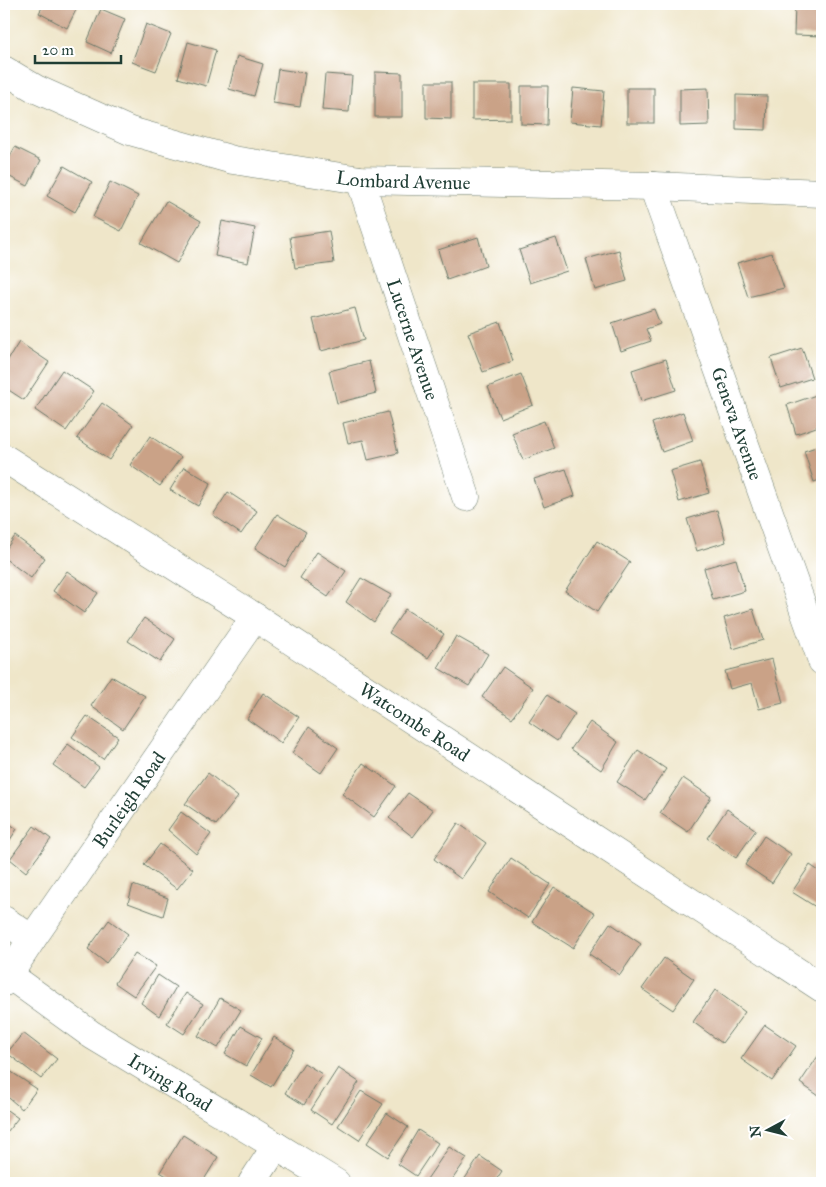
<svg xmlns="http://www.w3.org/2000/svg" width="826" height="1187" font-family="'IM FELL Great Primer',serif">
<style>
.building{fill:#caa287}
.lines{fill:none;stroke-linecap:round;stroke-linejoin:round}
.minor-casing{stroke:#687868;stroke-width:29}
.minor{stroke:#fff;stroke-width:28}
.labels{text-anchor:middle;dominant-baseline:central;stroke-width:5;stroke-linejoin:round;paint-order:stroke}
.street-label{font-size:19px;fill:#1f3d34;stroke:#fff}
</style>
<rect width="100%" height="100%" fill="#fff"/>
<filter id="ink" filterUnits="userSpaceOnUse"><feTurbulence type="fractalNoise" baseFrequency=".02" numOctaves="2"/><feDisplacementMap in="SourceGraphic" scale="10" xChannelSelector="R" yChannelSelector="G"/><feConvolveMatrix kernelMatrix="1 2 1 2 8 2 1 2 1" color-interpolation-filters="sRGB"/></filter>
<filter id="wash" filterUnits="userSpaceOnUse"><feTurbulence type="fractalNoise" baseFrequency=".0096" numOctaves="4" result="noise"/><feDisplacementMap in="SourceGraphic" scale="20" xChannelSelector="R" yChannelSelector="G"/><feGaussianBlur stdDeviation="1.12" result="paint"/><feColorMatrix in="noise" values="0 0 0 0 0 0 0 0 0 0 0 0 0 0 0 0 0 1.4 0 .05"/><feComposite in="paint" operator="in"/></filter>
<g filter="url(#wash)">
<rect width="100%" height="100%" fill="#efe6c9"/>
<g id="blocks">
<!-- building -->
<g class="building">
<polygon points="44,4 79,4 67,28 39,13"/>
<polygon points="795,4 822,4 822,36 794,35"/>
<polygon points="101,9 125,19 111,53 87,42"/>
<polygon points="146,24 171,34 156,71 132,62"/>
<polygon points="188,42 216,50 206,86 178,78"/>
<polygon points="237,56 263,64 254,96 229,89"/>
<polygon points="278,69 305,73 300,107 273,103"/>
<polygon points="375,72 402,73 402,117 375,117"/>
<polygon points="325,74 352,76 349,112 322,110"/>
<polygon points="426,82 451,82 451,119 426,118"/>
<polygon points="472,84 511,84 511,119 472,120"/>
<polygon points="521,86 548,86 547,125 521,124"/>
<polygon points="573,88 604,91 601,125 570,122"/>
<rect x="627" y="88" width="27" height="35"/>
<polygon points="708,88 709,125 680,126 680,89"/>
<polygon points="736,95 767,96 766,130 736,129"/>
<polygon points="15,147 41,160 28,186 4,174 4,168"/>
<polygon points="64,166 92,182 75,212 47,196"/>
<polygon points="110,182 138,196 121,231 93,217"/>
<polygon points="166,201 201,221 177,263 141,243"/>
<polygon points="222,221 255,228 248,263 215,256"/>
<polygon points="329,231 334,263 295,268 290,237"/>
<polygon points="478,237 486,266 447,280 438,250"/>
<polygon points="556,238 567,271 530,283 519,250"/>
<polygon points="619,250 627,281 595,290 586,259"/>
<polygon points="772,253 784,288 748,297 737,263"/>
<polygon points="355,308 364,340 321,351 313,319"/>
<polygon points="654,309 660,324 646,329 651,341 621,351 612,323"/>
<polygon points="500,322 513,361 483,372 468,333"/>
<polygon points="19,342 49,362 24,400 4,387 4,366"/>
<polygon points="802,348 812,378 781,388 771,358"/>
<polygon points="666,359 676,390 641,401 632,370"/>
<polygon points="369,361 376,393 337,403 329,371"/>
<polygon points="62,370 94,391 66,431 35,410"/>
<polygon points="521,374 533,405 500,418 488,387"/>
<polygon points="819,394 822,404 822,425 796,434 787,405"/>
<polygon points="102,403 133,425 109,460 77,438"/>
<polygon points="388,412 398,453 368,460 363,440 348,443 343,423"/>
<polygon points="683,412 693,441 662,452 652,423"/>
<polygon points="544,421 554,448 523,460 512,433"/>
<polygon points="150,436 181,457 160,486 130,465"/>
<polygon points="822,445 822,479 814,482 804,451"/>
<polygon points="700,462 709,493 679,502 670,471"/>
<polygon points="184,467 211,483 198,506 170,490"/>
<polygon points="566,469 575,496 544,507 534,479"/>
<polygon points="228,492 257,511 241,534 213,515"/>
<polygon points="717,510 726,542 697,551 687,519"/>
<polygon points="277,514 306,532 285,567 255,548"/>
<polygon points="15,536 45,558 31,578 4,558 4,552"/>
<polygon points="597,541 630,562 597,612 565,591"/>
<polygon points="317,552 346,571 328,597 300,578"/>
<polygon points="736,559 745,591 713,600 704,568"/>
<polygon points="67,571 98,593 84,613 53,591"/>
<polygon points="361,578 391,595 374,622 346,602"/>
<polygon points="405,609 444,634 428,658 389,633"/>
<polygon points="753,609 763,640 733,649 724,618"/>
<polygon points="144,618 175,639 160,662 128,641"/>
<polygon points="456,636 488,654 469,686 438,668"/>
<polygon points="772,659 783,703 759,709 752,683 730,689 725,671"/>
<polygon points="503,667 533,688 512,718 482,697"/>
<polygon points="111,676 145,696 123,729 91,706"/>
<polygon points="263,693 299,717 281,743 247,719"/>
<polygon points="547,695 575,714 557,741 529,722"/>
<polygon points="87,716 118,737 103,759 72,737"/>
<polygon points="590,722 618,742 601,770 571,749"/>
<polygon points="309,727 338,748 321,773 292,753"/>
<polygon points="68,744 99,767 84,787 53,765"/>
<polygon points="638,750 666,769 645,800 617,782"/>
<polygon points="363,763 396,786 374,817 342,794"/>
<polygon points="208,773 238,797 216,825 185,804"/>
<polygon points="683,778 711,797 688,832 660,813"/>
<polygon points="408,793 433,810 413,837 389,818"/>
<polygon points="727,809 756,830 736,858 707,838"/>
<polygon points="181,812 211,834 196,854 168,830"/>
<polygon points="4,820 17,829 4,849"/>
<polygon points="458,823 486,843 461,879 434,859"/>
<polygon points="34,826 51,839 26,872 10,859"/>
<polygon points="764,836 791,854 772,883 745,865"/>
<polygon points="160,844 193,869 177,889 144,865"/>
<polygon points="511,858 550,884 528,918 489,892"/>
<polygon points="810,865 822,873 822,904 819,909 792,892"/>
<polygon points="133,885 168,898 163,916 128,903"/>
<polygon points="554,887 595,913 573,948 532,922"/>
<polygon points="109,920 128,934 106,963 88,949"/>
<polygon points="610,923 641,944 620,975 589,954"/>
<polygon points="135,953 156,966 134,996 115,983"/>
<polygon points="664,958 694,979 673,1010 642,989"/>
<polygon points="158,975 176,987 159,1016 141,1003"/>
<polygon points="715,990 745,1012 722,1043 693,1022"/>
<polygon points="186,993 203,1004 184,1034 167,1023"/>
<polygon points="220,998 241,1010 218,1048 198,1036"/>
<polygon points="765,1025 796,1046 772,1081 741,1059"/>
<polygon points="241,1026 262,1038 246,1066 225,1054"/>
<polygon points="23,1033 57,1059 41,1079 7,1053"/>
<polygon points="274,1037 294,1049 271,1087 251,1075"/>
<polygon points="818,1056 822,1059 822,1098 800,1083"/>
<polygon points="304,1063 322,1074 304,1105 285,1093"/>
<polygon points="4,1067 37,1089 22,1109 4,1094"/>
<polygon points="338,1068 359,1082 332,1124 311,1110"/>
<polygon points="361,1091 383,1104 359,1140 338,1126"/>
<polygon points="4,1108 18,1118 4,1136"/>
<polygon points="387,1113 408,1127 388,1157 367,1143"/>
<polygon points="418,1130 438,1143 416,1176 398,1164"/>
<polygon points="183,1135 218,1157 202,1183 178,1183 160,1172"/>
<polygon points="449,1147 467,1158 450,1183 427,1183 425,1182"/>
<polygon points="480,1156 502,1171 494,1183 462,1183"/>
</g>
</g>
</g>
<g filter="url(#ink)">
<use href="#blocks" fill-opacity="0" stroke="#687868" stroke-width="1"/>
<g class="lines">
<!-- minor casing -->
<g class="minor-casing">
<g id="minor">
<path id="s1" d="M4,70L36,89L130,131L233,160L360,180L653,186L822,193"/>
<path id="s2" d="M360,180L466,497"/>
<path id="s3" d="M653,186L822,661"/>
<path id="s4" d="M4,458L255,617L822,988"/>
<polyline points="4,920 32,939"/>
<path id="s5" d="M9,975L92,1035L276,1146L336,1183"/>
<path id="s6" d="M4,982L32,939L255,617"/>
<polyline points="252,1183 276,1146"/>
</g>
</g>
<!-- minor -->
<use href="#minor" class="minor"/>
</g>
</g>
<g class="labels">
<!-- street labels -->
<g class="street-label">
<text stroke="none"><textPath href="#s1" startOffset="419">Lombard Avenue</textPath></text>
<text stroke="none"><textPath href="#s2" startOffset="168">Lucerne Avenue</textPath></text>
<text stroke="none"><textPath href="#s3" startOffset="252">Geneva Avenue</textPath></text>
<text stroke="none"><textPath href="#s4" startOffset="488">Watcombe Road</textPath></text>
<text stroke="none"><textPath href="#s6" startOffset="221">Burleigh Road</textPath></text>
<text stroke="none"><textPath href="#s5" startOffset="194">Irving Road</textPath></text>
</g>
</g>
<!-- margin -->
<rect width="826" height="1187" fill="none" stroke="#fff" stroke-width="20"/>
<!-- north arrow -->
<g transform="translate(768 1130) rotate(263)" stroke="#ffffff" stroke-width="4" paint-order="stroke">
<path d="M0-4L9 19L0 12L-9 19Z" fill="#1f3d34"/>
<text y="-8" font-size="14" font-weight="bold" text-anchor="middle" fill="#1f3d34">N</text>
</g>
<!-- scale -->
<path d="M35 55v8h86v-8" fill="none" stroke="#1f3d34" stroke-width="2.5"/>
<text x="42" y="55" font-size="15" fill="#1f3d34" stroke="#ffffff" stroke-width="4" paint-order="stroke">20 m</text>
</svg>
